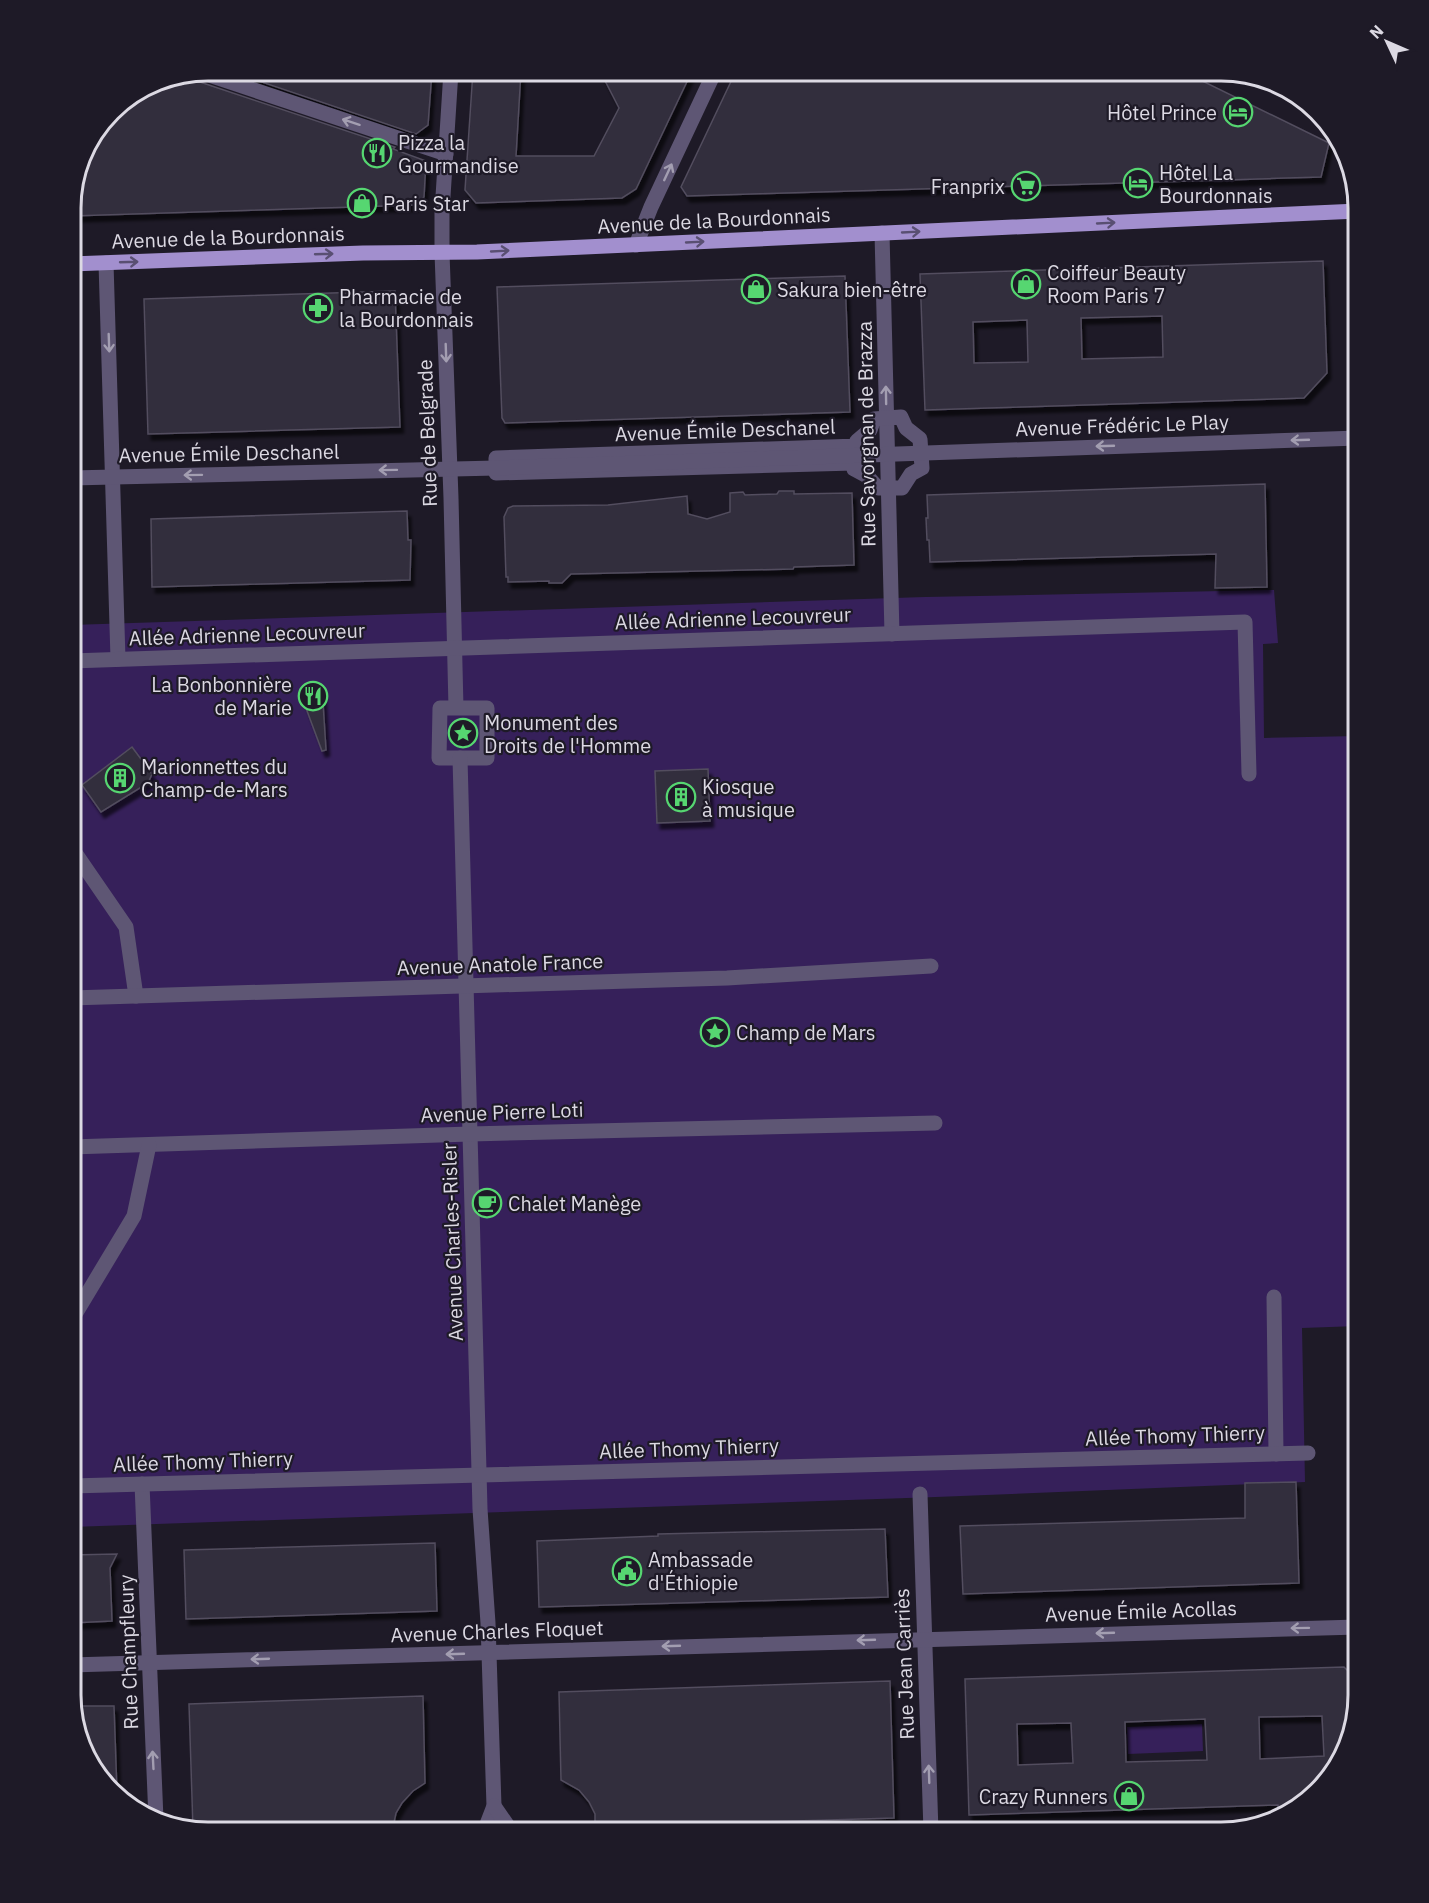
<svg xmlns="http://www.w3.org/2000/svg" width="1429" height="1903" font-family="'IBM Plex Sans',sans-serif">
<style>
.green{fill:#36205a}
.building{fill:#312d3c;stroke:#524d5e;stroke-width:1.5;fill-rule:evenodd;filter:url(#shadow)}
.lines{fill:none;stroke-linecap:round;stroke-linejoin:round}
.street{stroke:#5e5674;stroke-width:15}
.primary{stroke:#a28fce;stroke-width:15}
.oneway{stroke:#a39eb1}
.oneway2{stroke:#594f72}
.labels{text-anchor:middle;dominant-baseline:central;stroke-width:4.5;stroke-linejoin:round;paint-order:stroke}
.poi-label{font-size:20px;fill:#dcd9e3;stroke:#1e1a27;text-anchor:start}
.street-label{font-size:20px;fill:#dcd9e3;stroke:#1e1a27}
.rim{fill:none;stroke:#dcd9e3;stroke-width:3}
</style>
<defs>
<filter id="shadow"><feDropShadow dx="3.5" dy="6" stdDeviation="1.5" flood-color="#0009"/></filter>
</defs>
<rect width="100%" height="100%" fill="#1e1a27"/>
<!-- green -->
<g class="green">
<polygon points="1274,590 1278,643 1263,644 1264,738 1358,736 1358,1326 1302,1328 1305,1482 936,1497 71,1527 71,625 925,597"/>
<polygon points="1202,1724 1203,1751 1128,1754 1127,1727"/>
</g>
<!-- building -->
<g class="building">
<polygon points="226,70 432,71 428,125 416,134"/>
<polygon points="473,71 521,71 516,156 594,156 619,108 600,71 692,71 636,189 622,198 476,203 465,190"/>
<polygon points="736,71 1056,71 1074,80 1078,71 1182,71 1329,143 1321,177 687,196 681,187"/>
<polygon points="191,74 197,81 395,147 393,149 426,161 424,197 416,205 71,216 71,198 84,147 113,110 122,112 126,99 156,81 164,79 181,85 184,75"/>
<path d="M1323,261L1327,373L1304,398L925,410L920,274ZM1162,316L1163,357L1082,359L1081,318ZM1027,320L1028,362L974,363L973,322Z"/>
<polygon points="845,276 850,412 505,423 502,418 497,287"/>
<polygon points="395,291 400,427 148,434 144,299"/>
<polygon points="1265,484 1267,587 1215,588 1216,554 930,562 929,540 927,540 926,518 928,518 927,495"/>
<polygon points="779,491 794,491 794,494 852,493 854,565 794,567 793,569 571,574 562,583 549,583 549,581 508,582 508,577 506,577 504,517 508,508 513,506 608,505 687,496 688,514 707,519 730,512 730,493 743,492 745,495 777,494"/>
<polygon points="407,511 408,540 411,540 410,580 152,587 151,519"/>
<polygon points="322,687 326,750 322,751 303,700 302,688"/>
<polygon points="132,747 152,774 148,783 101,812 82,785"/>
<polygon points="708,769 710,821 657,823 655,771"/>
<polygon points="1296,1482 1299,1583 963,1594 960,1526 1245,1518 1245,1483"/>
<polygon points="885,1529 888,1597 539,1607 537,1541 658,1536 658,1534"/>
<polygon points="435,1543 437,1611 186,1619 184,1550"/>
<polygon points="117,1554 110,1568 112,1621 71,1623 71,1555"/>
<path d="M1344,1667L1358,1681V1696L1340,1764L1297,1810L1278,1815V1805L969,1815L965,1679ZM1322,1716L1324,1756L1260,1759L1259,1717ZM1205,1719L1207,1760L1126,1762L1125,1722ZM1071,1723L1073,1763L1018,1765L1017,1724Z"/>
<polygon points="890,1681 894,1818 595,1827 595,1814 589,1802 579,1790 561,1780 559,1692"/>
<polygon points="423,1696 425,1783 413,1791 402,1803 396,1813 392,1832 207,1832 193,1829 189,1704"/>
<polygon points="74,1706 114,1706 117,1793 93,1771"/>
</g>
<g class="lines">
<!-- street -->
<g class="street">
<polyline points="451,71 442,212 442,253 451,498 456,708 440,708 439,758 487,758 487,708 456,708"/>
<polyline points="200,72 446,154"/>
<polyline points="882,233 892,634"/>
<polyline points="636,245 651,207 715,71"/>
<polyline points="106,263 118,659"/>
<polygon points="901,417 906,428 920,439 922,468 911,474 902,488 878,488 867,476 854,469 854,463 496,473 496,458 858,446 857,441 870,430 874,419"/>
<polyline points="71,478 496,468 1358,438"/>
<polyline points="71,661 1245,622 1249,774"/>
<polyline points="460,758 480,1509 488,1623 494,1806 484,1832"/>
<polyline points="71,847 126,927 136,996"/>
<polyline points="71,998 727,978 931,966"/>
<polyline points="71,1147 470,1134 935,1123"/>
<polyline points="1274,1297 1276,1454"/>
<polyline points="71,1321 134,1216 149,1145"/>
<polyline points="142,1484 156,1819"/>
<polyline points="71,1486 1308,1453"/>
<polyline points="920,1494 931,1832"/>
<polyline points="71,1665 1358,1627"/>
<polyline points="494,1806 512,1832"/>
</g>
<!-- primary -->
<polyline class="primary" points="71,264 363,253 477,252 1358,211"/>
</g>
<!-- one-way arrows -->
<defs><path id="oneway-shaft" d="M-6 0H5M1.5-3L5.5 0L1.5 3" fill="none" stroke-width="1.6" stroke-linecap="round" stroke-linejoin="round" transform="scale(1.5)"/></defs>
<g class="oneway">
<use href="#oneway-shaft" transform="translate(351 122) rotate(-162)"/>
<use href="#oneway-shaft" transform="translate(668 172) rotate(-65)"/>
<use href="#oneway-shaft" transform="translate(109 343) rotate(88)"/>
<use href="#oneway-shaft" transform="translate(446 353) rotate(88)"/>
<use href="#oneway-shaft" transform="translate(886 395) rotate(-91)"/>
<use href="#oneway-shaft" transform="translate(1300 440) rotate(178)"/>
<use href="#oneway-shaft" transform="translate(1105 446) rotate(178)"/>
<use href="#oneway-shaft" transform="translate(388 470) rotate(179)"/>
<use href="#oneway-shaft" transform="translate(193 475) rotate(179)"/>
<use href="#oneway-shaft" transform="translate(1300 1628) rotate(179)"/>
<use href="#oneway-shaft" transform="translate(1105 1633) rotate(178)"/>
<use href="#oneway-shaft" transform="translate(866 1640) rotate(178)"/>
<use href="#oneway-shaft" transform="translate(671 1646) rotate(178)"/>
<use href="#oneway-shaft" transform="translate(455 1654) rotate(178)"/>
<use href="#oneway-shaft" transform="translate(260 1659) rotate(178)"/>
<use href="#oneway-shaft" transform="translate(153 1760) rotate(-93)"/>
<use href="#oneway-shaft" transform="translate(929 1774) rotate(-92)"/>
</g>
<g class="oneway2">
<use href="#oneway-shaft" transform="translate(1106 223) rotate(-3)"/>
<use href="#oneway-shaft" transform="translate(911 232) rotate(-3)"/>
<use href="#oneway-shaft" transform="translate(695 242) rotate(-3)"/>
<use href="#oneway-shaft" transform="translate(500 251) rotate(-3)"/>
<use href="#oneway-shaft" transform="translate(324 254) rotate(-2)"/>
<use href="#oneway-shaft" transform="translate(129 262) rotate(-2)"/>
</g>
<!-- icons -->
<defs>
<g id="hotel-ring" transform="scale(1.5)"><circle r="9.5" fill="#1e1a27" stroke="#56d671" stroke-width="1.5"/><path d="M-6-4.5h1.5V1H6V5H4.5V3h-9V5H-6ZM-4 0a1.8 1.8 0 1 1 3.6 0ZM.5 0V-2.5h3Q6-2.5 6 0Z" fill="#56d671"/></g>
<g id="restaurant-ring" transform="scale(1.5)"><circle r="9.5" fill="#1e1a27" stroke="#56d671" stroke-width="1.5"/><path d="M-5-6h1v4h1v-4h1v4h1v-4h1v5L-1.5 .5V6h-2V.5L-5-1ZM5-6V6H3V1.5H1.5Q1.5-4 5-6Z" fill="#56d671"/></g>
<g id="supermarket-ring" transform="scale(1.5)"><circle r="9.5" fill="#1e1a27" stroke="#56d671" stroke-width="1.5"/><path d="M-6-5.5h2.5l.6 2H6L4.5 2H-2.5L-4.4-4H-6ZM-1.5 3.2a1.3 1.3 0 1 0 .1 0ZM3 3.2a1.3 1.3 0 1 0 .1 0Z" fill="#56d671"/></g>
<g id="shop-ring" transform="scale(1.5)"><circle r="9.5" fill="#1e1a27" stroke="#56d671" stroke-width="1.5"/><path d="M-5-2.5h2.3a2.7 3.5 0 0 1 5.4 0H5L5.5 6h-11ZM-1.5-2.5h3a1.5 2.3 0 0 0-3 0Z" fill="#56d671"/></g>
<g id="pharmacy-ring" transform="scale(1.5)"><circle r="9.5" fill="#1e1a27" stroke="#56d671" stroke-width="1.5"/><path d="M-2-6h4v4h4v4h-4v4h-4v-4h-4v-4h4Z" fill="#56d671"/></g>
<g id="sight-ring" transform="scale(1.5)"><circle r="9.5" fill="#1e1a27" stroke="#56d671" stroke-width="1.5"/><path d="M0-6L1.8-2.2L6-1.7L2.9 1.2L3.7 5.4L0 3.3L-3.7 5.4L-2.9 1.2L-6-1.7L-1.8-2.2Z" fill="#56d671"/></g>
<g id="building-ring" transform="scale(1.5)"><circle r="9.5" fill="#1e1a27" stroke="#56d671" stroke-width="1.5"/><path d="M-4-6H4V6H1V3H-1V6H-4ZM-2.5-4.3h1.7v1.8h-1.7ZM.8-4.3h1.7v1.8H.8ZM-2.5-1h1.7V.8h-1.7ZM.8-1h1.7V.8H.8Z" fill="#56d671"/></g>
<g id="cafe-ring" transform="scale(1.5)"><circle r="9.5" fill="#1e1a27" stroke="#56d671" stroke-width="1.5"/><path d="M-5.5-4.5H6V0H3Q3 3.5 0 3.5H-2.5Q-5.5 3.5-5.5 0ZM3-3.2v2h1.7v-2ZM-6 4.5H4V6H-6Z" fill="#56d671"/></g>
<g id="civic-ring" transform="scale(1.5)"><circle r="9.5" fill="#1e1a27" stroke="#56d671" stroke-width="1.5"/><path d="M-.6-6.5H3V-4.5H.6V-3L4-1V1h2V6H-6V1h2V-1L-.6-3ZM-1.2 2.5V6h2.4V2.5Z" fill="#56d671"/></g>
</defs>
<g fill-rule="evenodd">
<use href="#hotel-ring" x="1238" y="112"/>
<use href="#restaurant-ring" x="377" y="153"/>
<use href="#hotel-ring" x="1138" y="183"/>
<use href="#supermarket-ring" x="1026" y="186"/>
<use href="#shop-ring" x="362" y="203"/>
<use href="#shop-ring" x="1026" y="284"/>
<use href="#shop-ring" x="756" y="289"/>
<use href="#pharmacy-ring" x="318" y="308"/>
<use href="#restaurant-ring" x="313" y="696"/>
<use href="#sight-ring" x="463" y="733"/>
<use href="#building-ring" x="120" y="778"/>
<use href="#building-ring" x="681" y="797"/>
<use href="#sight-ring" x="715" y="1032"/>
<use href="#cafe-ring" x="487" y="1203"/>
<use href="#civic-ring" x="627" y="1571"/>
<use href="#shop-ring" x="1129" y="1796"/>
</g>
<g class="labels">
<!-- poi labels -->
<g class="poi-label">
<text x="1217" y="112" text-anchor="end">Hôtel Prince</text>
<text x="398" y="142">Pizza la<tspan x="398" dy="23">Gourmandise</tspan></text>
<text x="1159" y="172">Hôtel La<tspan x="1159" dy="23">Bourdonnais</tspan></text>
<text x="1005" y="186" text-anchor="end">Franprix</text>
<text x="383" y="203">Paris Star</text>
<text x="1047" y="272">Coiffeur Beauty<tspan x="1047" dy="23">Room Paris 7</tspan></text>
<text x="777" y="289">Sakura bien-être</text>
<text x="339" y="296">Pharmacie de<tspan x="339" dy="23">la Bourdonnais</tspan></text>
<text x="292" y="684" text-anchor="end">La Bonbonnière<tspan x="292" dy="23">de Marie</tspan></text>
<text x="484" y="722">Monument des<tspan x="484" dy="23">Droits de l'Homme</tspan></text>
<text x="141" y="766">Marionnettes du<tspan x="141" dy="23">Champ-de-Mars</tspan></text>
<text x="702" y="786">Kiosque<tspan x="702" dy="23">à musique</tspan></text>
<text x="736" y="1032">Champ de Mars</text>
<text x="508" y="1203">Chalet Manège</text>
<text x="648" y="1559">Ambassade<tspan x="648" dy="23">d'Éthiopie</tspan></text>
<text x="1108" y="1796" text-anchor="end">Crazy Runners</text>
</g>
<!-- street labels -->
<g class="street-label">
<text transform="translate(714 220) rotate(-3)">Avenue de la Bourdonnais</text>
<text transform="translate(228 237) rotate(-2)">Avenue de la Bourdonnais</text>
<text transform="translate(1122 425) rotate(-2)">Avenue Frédéric Le Play</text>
<text transform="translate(725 430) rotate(-2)">Avenue Émile Deschanel</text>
<text transform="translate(427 433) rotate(-92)">Rue de Belgrade</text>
<text transform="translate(866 434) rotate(-91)">Rue Savorgnan de Brazza</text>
<text transform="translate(229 453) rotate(-1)">Avenue Émile Deschanel</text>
<text transform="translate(733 618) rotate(-2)">Allée Adrienne Lecouvreur</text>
<text transform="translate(247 634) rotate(-2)">Allée Adrienne Lecouvreur</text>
<text transform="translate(500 964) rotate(-2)">Avenue Anatole France</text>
<text transform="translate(502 1112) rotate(-2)">Avenue Pierre Loti</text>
<text transform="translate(452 1242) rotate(-92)">Avenue Charles-Risler</text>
<text transform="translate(1175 1435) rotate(-2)">Allée Thomy Thierry</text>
<text transform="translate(689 1448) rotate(-2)">Allée Thomy Thierry</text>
<text transform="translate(203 1461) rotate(-2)">Allée Thomy Thierry</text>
<text transform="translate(1141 1611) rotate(-2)">Avenue Émile Acollas</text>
<text transform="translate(497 1631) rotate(-2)">Avenue Charles Floquet</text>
<text transform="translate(128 1652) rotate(-92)">Rue Champfleury</text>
<text transform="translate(904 1664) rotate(-92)">Rue Jean Carriès</text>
</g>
</g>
<!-- crop -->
<path d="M0 0H1429V1903H0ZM208 81H1221A127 127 0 0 1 1348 208V1695A127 127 0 0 1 1221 1822H208A127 127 0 0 1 81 1695V208A127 127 0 0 1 208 81Z" fill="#1e1a27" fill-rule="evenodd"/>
<path class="rim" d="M208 81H1221A127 127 0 0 1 1348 208V1695A127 127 0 0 1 1221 1822H208A127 127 0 0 1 81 1695V208A127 127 0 0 1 208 81Z"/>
<!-- north arrow -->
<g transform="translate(1387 42) rotate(314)" stroke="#1e1a27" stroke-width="4.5" paint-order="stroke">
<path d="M0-4.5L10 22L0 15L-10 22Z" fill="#dcd9e3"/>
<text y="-9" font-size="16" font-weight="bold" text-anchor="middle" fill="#dcd9e3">N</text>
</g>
</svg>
